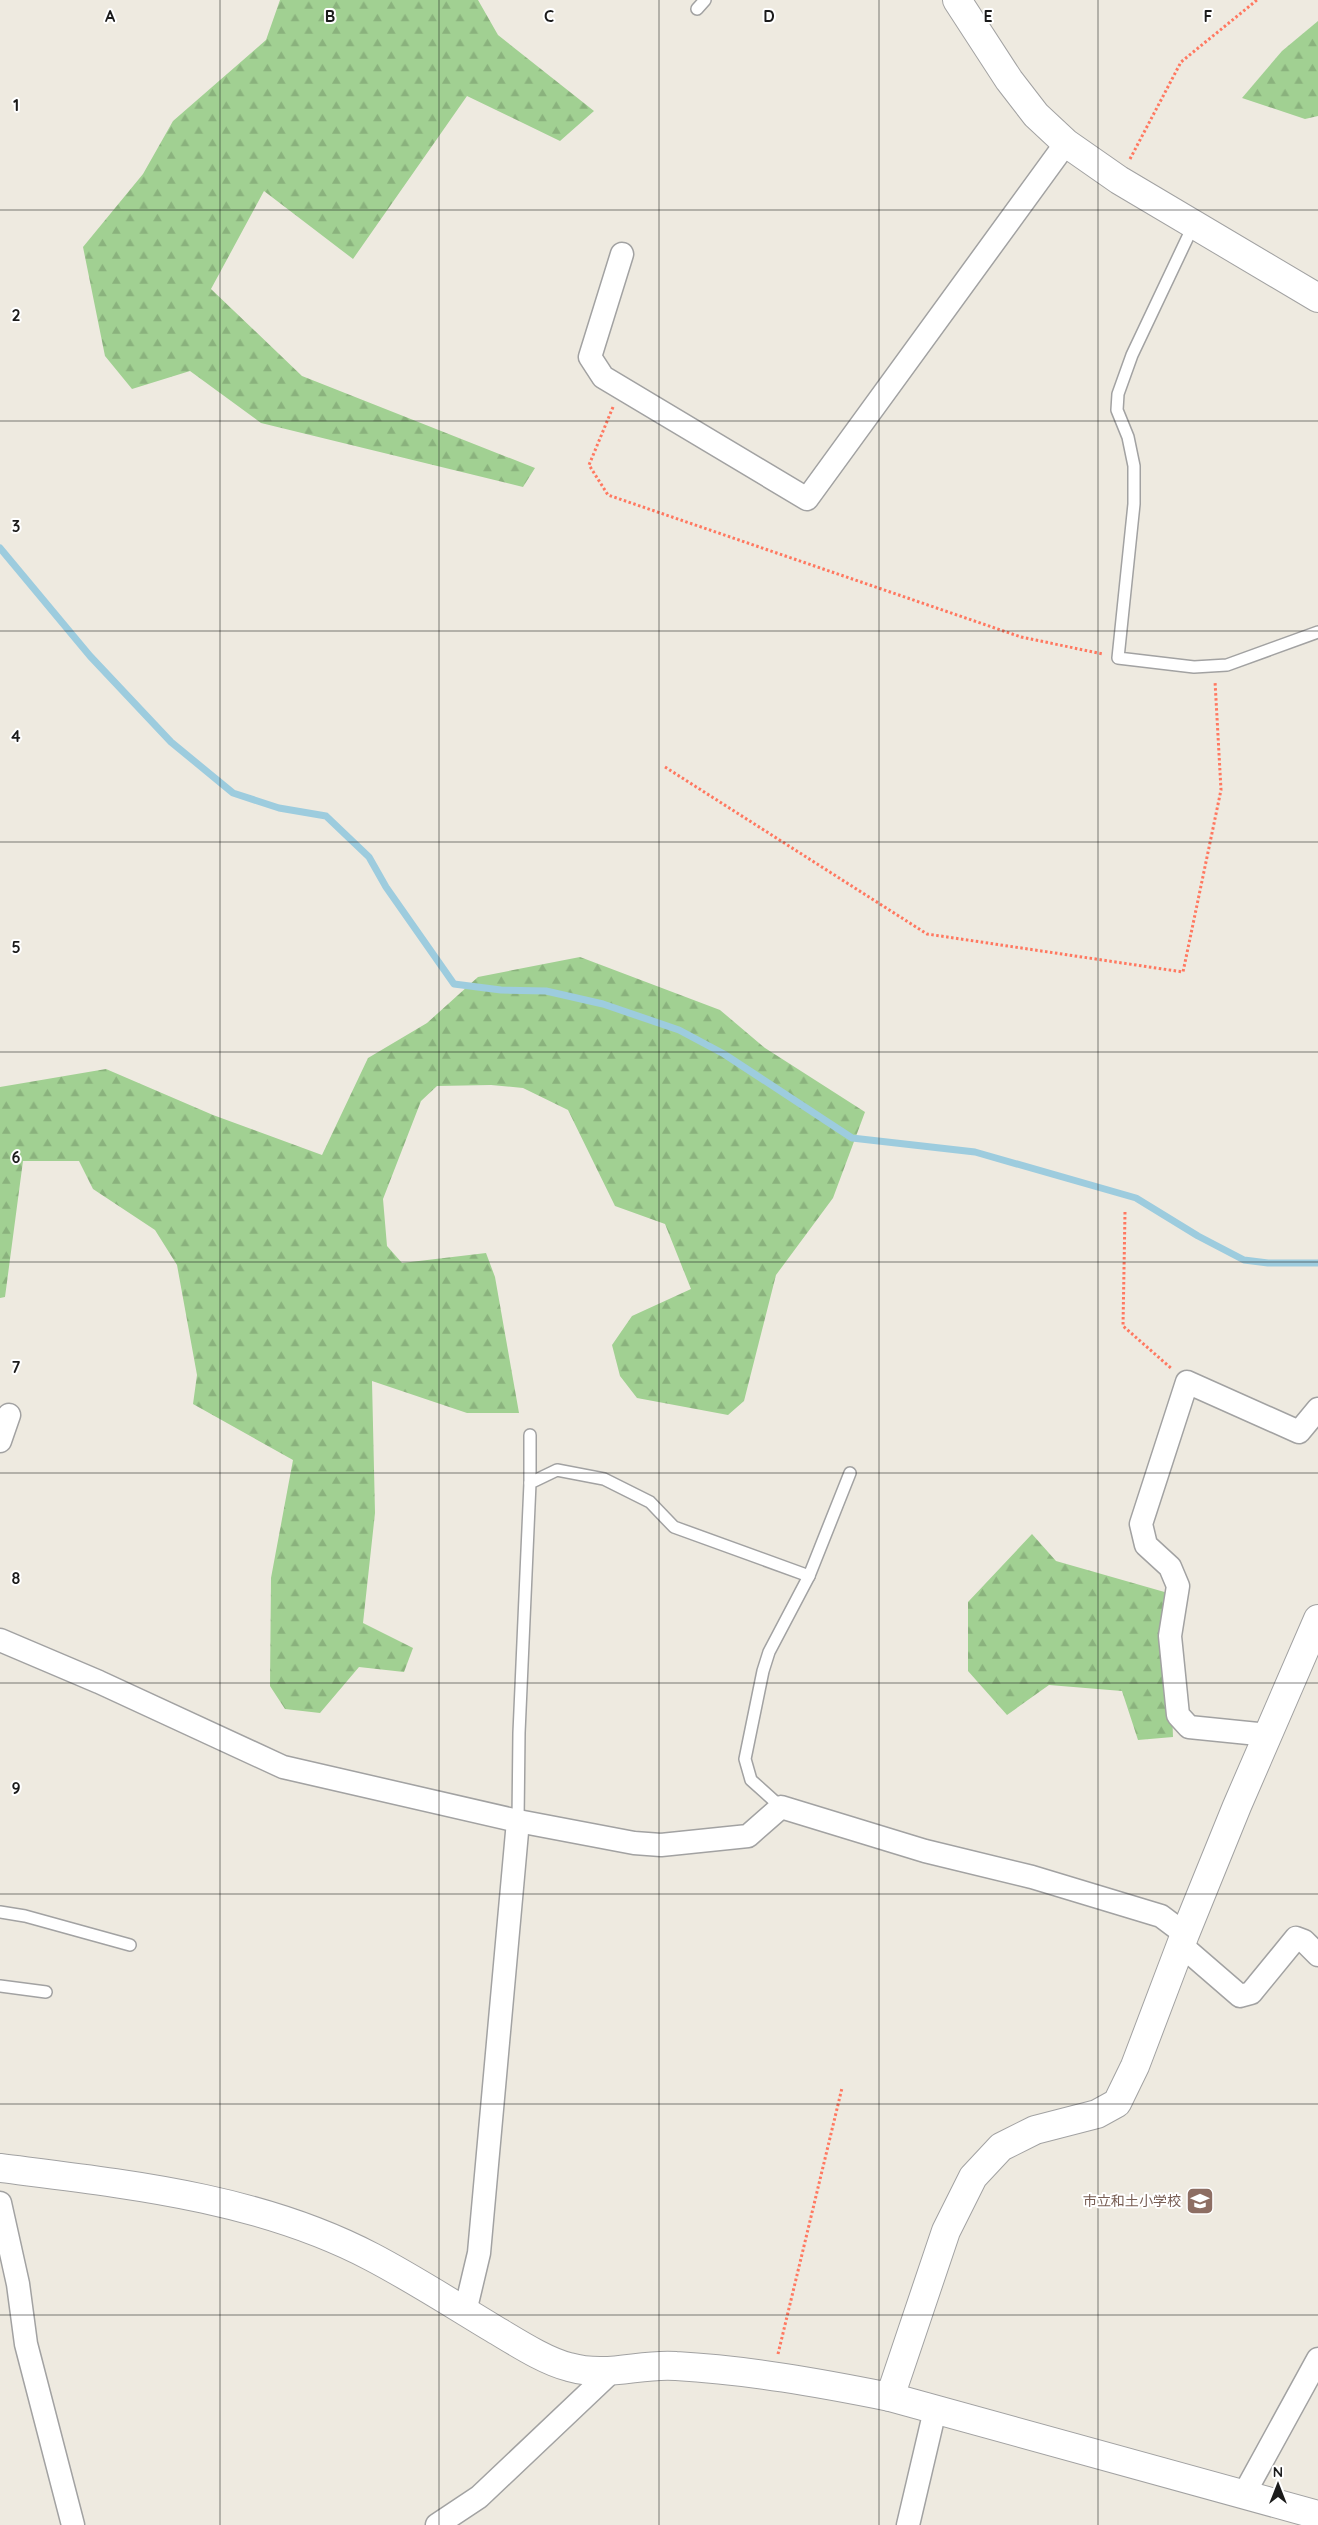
<svg xmlns="http://www.w3.org/2000/svg" width="1318" height="2525" font-family="Quicksand,'Noto Sans JP',sans-serif">
<style>
.forest{fill:url(#forest-firs)}
.lines{fill:none;stroke-linecap:round;stroke-linejoin:round}
.stream{stroke:#9dccde;stroke-width:7}
.service-casing{stroke:#a2a2a2;stroke-width:14}
.minor-casing{stroke:#a2a2a2;stroke-width:25}
.tertiary-casing{stroke:#a2a2a2;stroke-width:30}
.path{stroke:#ff7860;stroke-width:3;stroke-dasharray:2.5 2.5;stroke-linecap:butt}
.service{stroke:#fff;stroke-width:11}
.minor{stroke:#fff;stroke-width:22}
.tertiary{stroke:#fff;stroke-width:28}
.grid{fill:none;stroke:#1b1b1b;stroke-width:1;stroke-opacity:0.55}
.labels{text-anchor:middle;dominant-baseline:central;stroke-width:4;stroke-linejoin:round;paint-order:stroke}
.education-label{font-size:14px;fill:#785e54;stroke:#fff;text-anchor:end}
.grid-label{font-size:16px;text-anchor:middle;font-weight:bold;fill:#1b1b1b;stroke:#fff;stroke-width:4;stroke-linejoin:round;paint-order:stroke}
</style>
<defs>
<pattern id="forest-firs" width="22" height="20" patternUnits="userSpaceOnUse" patternTransform="scale(1.25)"><rect width="22" height="20" fill="#a1d092"/><path d="M5 1l3.5 6h-7zM16 11l3.5 6h-7z" fill="#8ab27d"/></pattern>
</defs>
<rect width="100%" height="100%" fill="#eeeae0"/>
<!-- forest -->
<g class="forest">
<polygon points="280,0 478,0 498,35 594,111 560,141 467,96 353,259 264,191 211,289 302,376 535,468 523,487 261,423 190,371 132,389 105,356 83,247 143,174 173,121 266,40"/>
<polygon points="1318,21 1318,116 1305,119 1242,98 1282,51"/>
<polygon points="580,957 720,1010 765,1048 865,1112 833,1198 776,1275 744,1401 728,1415 637,1398 620,1376 612,1345 632,1316 691,1289 665,1224 615,1206 568,1110 523,1088 491,1085 437,1086 421,1101 383,1199 387,1246 402,1263 486,1253 495,1277 519,1413 467,1413 372,1381 375,1513 363,1623 413,1648 404,1672 359,1667 320,1713 285,1709 270,1686 271,1578 293,1460 193,1404 197,1375 177,1265 155,1230 93,1189 79,1161 23,1161 5,1297 0,1298 0,1087 106,1069 213,1115 322,1155 368,1058 427,1023 478,977"/>
<polygon points="1032,1534 1056,1561 1168,1593 1173,1737 1138,1740 1122,1691 1049,1685 1007,1715 968,1671 968,1602"/>
</g>
<g class="lines">
<!-- stream -->
<polyline class="stream" points="0,548 90,656 171,742 233,793 279,808 326,816 369,857 386,887 454,984 501,990 546,991 603,1004 679,1030 724,1054 852,1138 975,1152 1136,1198 1198,1236 1244,1260 1268,1263 1318,1263"/>
<!-- service casing -->
<g class="service-casing">
<g id="service">
<polyline points="697,9 705,0"/>
<polyline points="1194,224 1132,355 1118,394 1117,410 1128,437 1134,466 1134,504 1118,658 1194,667 1227,665 1318,632"/>
<polyline points="530,1435 530,1483"/>
<polyline points="781,1807 751,1780 745,1759 763,1671 769,1652 809,1576 850,1473"/>
<polyline points="518,1821 519,1733 530,1483 557,1470 604,1479 650,1502 674,1527 809,1576"/>
<polyline points="0,1912 25,1916 130,1945"/>
<polyline points="0,1986 46,1992"/>
</g>
</g>
<!-- minor casing -->
<g class="minor-casing">
<g id="minor">
<polyline points="622,254 590,357 603,377 807,499 1066,143"/>
<polyline points="0,1441 9,1415"/>
<polyline points="0,1640 99,1682 283,1767 518,1821 634,1843 661,1845 748,1836 781,1807 925,1851 1032,1877 1161,1916 1185,1934"/>
<polyline points="1268,1735 1189,1727 1178,1715 1170,1636 1178,1586 1170,1567 1146,1545 1141,1524 1187,1382 1299,1432 1318,1409"/>
<polyline points="1181,1945 1240,1996 1251,1993 1296,1938 1304,1941 1318,1955"/>
<polyline points="0,2203 18,2284 26,2344 73,2525"/>
<polyline points="465,2312 479,2253 518,1821"/>
<polyline points="1244,2494 1318,2359"/>
<polyline points="437,2525 479,2497 611,2372"/>
<polyline points="908,2525 935,2410"/>
</g>
</g>
<!-- tertiary casing -->
<g class="tertiary-casing">
<g id="tertiary">
<polyline points="957,0 1009,80 1036,115 1066,143 1119,180 1318,298"/>
<path d="M0,2168C126,2184 258,2197 372,2257C414,2279 454,2305 494,2329C516,2342 545,2361 569,2367C608,2378 640,2363 676,2366C748,2370 820,2383 890,2397L1318,2515"/>
<polyline points="890,2397 946,2231 973,2177 1001,2147 1035,2130 1097,2114 1117,2103 1135,2066 1185,1934 1237,1806 1318,1619"/>
</g>
</g>
<!-- path -->
<g class="path">
<polyline points="1130,159 1181,62 1257,0"/>
<polyline points="613,407 589,465 608,495 1021,637 1103,654"/>
<polyline points="665,767 927,934 1183,972 1221,790 1215,681"/>
<polyline points="1125,1212 1123,1326 1172,1369"/>
<polyline points="778,2354 842,2088"/>
</g>
<!-- service -->
<use href="#service" class="service"/>
<!-- minor -->
<use href="#minor" class="minor"/>
<!-- tertiary -->
<use href="#tertiary" class="tertiary"/>
</g>
<!-- grid -->
<path class="grid" d="M220,0V2525M439,0V2525M659,0V2525M879,0V2525M1098,0V2525M0,210H1318M0,421H1318M0,631H1318M0,842H1318M0,1052H1318M0,1262H1318M0,1473H1318M0,1683H1318M0,1894H1318M0,2104H1318M0,2315H1318"/>
<!-- icons -->
<defs>
<g id="school-square" transform="scale(1.4375)"><rect x="-9" y="-9" width="18" height="18" rx="4" fill="#8d6e63" stroke="#fff"/><path d="M0-5L7-2L0 1L-7-2ZM-4 1L0 2.5L4 1V4Q0 6-4 4Z" fill="#fff"/></g>
</defs>
<g fill-rule="evenodd">
<use href="#school-square" x="1200" y="2201"/>
</g>
<g class="labels">
<!-- education labels -->
<g class="education-label">
<text x="1181" y="2201">市立和土小学校</text>
</g>
</g>
<g class="grid-label">
<text x="110" y="22">A</text>
<text x="330" y="22">B</text>
<text x="549" y="22">C</text>
<text x="769" y="22">D</text>
<text x="988" y="22">E</text>
<text x="1208" y="22">F</text>
<text x="16" y="111">1</text>
<text x="16" y="321">2</text>
<text x="16" y="532">3</text>
<text x="16" y="742">4</text>
<text x="16" y="953">5</text>
<text x="16" y="1163">6</text>
<text x="16" y="1373">7</text>
<text x="16" y="1584">8</text>
<text x="16" y="1794">9</text>
</g>
<!-- north arrow -->
<g transform="translate(1278 2485)" stroke="#ffffff" stroke-width="4" paint-order="stroke">
<path d="M0-4L9 19L0 12L-9 19Z" fill="#1b1b1b"/>
<text y="-8" font-size="14" font-weight="bold" text-anchor="middle" fill="#1b1b1b">N</text>
</g>
</svg>
